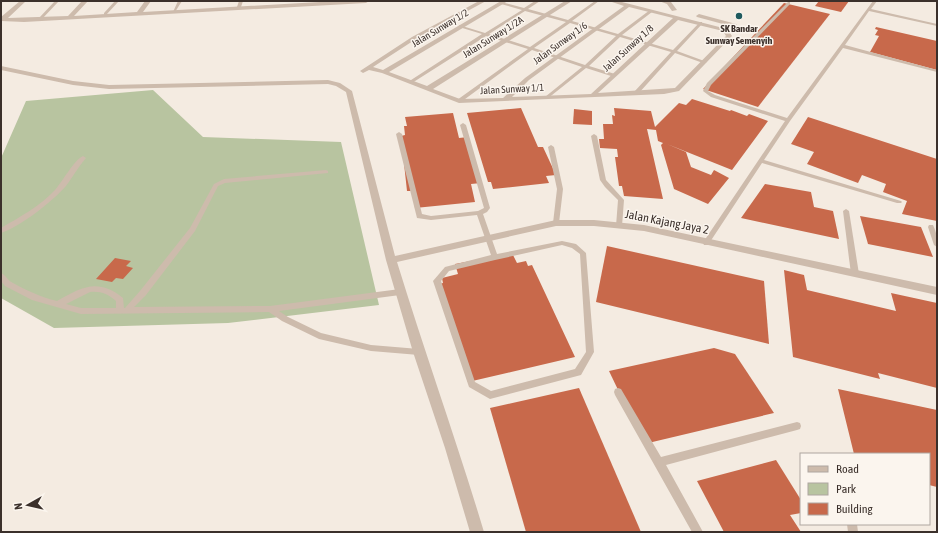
<svg xmlns="http://www.w3.org/2000/svg" width="938" height="533" font-family="'Asap Condensed',sans-serif">
<style>
.green{fill:#b8c4a0}
.building{fill:#c8694b}
.lines{fill:none;stroke-linecap:round;stroke-linejoin:round}
.lane{fill:#cdbbac;fill-rule:evenodd}
.street{fill:#cdbbac;fill-rule:evenodd}
.poi-dot{fill:#1f5a5e;stroke:#fbf5ee;stroke-width:1.5}
.labels{text-anchor:middle;dominant-baseline:central;stroke-width:3;stroke-linejoin:round;paint-order:stroke}
.far-street-label{font-size:10px;fill:#3b302b;stroke:#fbf5ee}
.far-poi-label{font-size:10px;font-weight:bold;fill:#3b302b;stroke:#fbf5ee}
.street-label{font-size:12px;fill:#3b302b;stroke:#fbf5ee}
</style>
<rect width="100%" height="100%" fill="#f4ebe1"/>
<!-- green -->
<polygon class="green" points="153,90 203,137 341,142 379,305 228,323 54,328 1,298 1,158 26,101"/>
<!-- building -->
<g class="building">
<polygon points="819,1 849,1 841,12 815,6"/>
<polygon points="784,3 830,14 758,107 703,89"/>
<polygon points="876,27 937,41 937,70 870,52 879,36 875,35 878,30 875,29"/>
<polygon points="692,99 730,111 731,110 747,116 749,114 768,121 732,170 667,144 686,152 691,167 711,175 714,170 729,178 708,204 674,189 661,145 663,143 658,141 656,130 647,129 663,199 624,196 622,186 619,186 615,157 618,157 617,149 600,148 599,139 604,139 603,124 613,124 612,115 615,116 614,108 651,111 655,127 679,103 686,105"/>
<polygon points="521,108 538,147 543,147 556,175 546,176 549,183 493,189 491,182 488,182 467,113"/>
<polygon points="574,109 592,111 592,125 573,124"/>
<polygon points="453,113 459,138 468,137 481,183 471,184 475,202 415,208 413,191 407,191 401,136 405,135 404,126 407,126 405,117"/>
<polygon points="808,117 937,159 937,221 902,214 907,201 883,192 886,184 862,175 858,183 807,164 814,152 791,144"/>
<polygon points="765,184 811,192 814,207 833,211 839,239 741,218"/>
<polygon points="860,216 921,227 933,257 868,244"/>
<polygon points="607,246 764,281 769,344 596,302"/>
<polygon points="512,253 517,263 526,261 528,266 532,265 575,357 468,382 439,284 443,283 442,278 458,274 455,264"/>
<polygon points="115,258 131,261 126,266 133,268 123,279 116,278 112,282 96,279"/>
<polygon points="784,270 804,275 807,290 896,311 891,293 937,303 937,388 878,373 880,379 793,357"/>
<polygon points="714,348 735,354 774,413 644,444 609,371"/>
<polygon points="579,388 641,532 526,532 490,408"/>
<polygon points="838,389 937,410 937,487 929,485 929,454 854,454"/>
<polygon points="776,460 801,500 801,513 790,515 801,532 724,532 697,481"/>
</g>
<g class="lines">
<!-- lane -->
<g class="lane">
<polygon points="55,1 59,1 41,20 39,20 39,18"/>
<polygon points="115,1 119,1 106,15 104,15 104,13"/>
<polygon points="178,1 182,1 175,12 173,12"/>
<polygon points="239,1 243,1 241,7 239,8 237,7"/>
<path d="M535,1H540L528,9L568,20L595,1H599L572,21L618,34L650,10H652V12L622,35L673,50L700,22H702V24L677,51L707,62L703,63L675,53L638,94H634V92L671,52L620,37L589,66L615,74V76H611L586,68L547,99H545V97L582,67L532,50L461,102H457V100L528,49L486,36L412,83L408,82L482,34L459,27V25L485,33L522,10L501,4V2L524,8ZM525,11L566,22L530,47L489,34ZM570,23L616,36L585,65L534,48Z"/>
<polygon points="873,1 877,1 871,9 937,24 937,26 869,11 845,45 937,70 937,72 843,48 790,121 764,160 901,201 902,202 901,203 897,203 762,163 708,245 704,245 703,243 704,241 785,121 711,97 703,91 707,83 788,2 790,2 790,4 711,85 708,91 715,95 787,118"/>
<path d="M463,123L466,125L490,208L487,212L483,214L497,254L562,241L576,244L586,253L594,352L581,375L490,399L469,387L433,281L445,267L491,255L477,215L431,220L417,218L396,134L399,132L402,134L422,214L431,216L478,211L484,208L460,125ZM562,245L572,248L580,254L586,352L575,369L491,391L475,382L441,281L449,271L495,260Z"/>
<polygon points="594,134 597,136 606,180 624,200 622,226 619,228 616,226 618,200 605,187 600,180 591,136"/>
<polygon points="551,145 554,147 563,189 559,223 556,225 553,223 557,189 548,147"/>
<path d="M83,156L86,158C78,167 73,177 66,186C52,202 21,226 1,233V228C20,217 40,206 55,190C63,181 74,160 83,156Z"/>
<path d="M326,170L328,171V173L225,183L218,186L195,231L146,295L134,307L270,306L400,289L403,290L404,292L403,294L400,295L279,311L288,317L321,333L371,345L419,349L422,350L423,352L422,354L419,355L371,351L319,339L282,321L269,312L81,314L32,300L5,286L1,281V273C6,275 8,281 13,283C28,291 41,297 57,301C82,287 98,278 123,298L124,308H125L140,291L190,228L214,184L224,179ZM90,292C101,291 108,294 116,301V308H81L66,304Z"/>
<polygon points="846,209 849,211 859,274 858,276 852,276 851,274 843,211"/>
<path d="M929,225H933C937,233 937,239 937,247L934,245L928,227Z"/>
<polygon points="618,388 621,389 661,457 797,422 800,423 801,426 800,429 797,430 666,465 703,532 692,532 615,395 614,392 615,389"/>
<polygon points="847,524 857,524 858,532 848,532"/>
</g>
<!-- street -->
<g class="street">
<polygon points="20,1 26,1 8,18 68,16 82,1 88,1 74,16 137,12 145,1 151,1 143,12 337,1 369,1 366,3 24,22 1,21 1,17"/>
<path d="M479,1H486L416,39L373,67L383,70L501,1H508L389,72L427,86L565,1H572L433,89L460,99L503,98L525,78L624,6L609,1H618L727,29L732,36L679,91L664,94L459,103L382,73L369,70L363,73L360,71L412,37ZM629,7L673,18L591,94L512,97L529,80ZM678,20L723,31L726,36L675,88L598,93Z"/>
<polygon points="659,1 671,2 677,10 672,11 667,4"/>
<polygon points="699,14 736,24 737,25 734,27 697,17 696,16"/>
<path d="M1,66L73,81L109,85L328,80L340,83L352,91L395,256L556,220H594L644,225L937,287V295L644,231L594,226H556L397,262C425,353 457,442 484,532H470L445,448L413,352L386,260L346,92L336,86L328,84L109,89L73,85L1,70Z"/>
</g>
</g>
<!-- markers -->
<circle class="poi-dot" cx="739" cy="16" r="4"/>
<g class="labels">
<!-- far-street labels -->
<g class="far-street-label">
<text transform="translate(440 28) rotate(-31)">Jalan Sunway 1/2</text>
<text transform="translate(493 37) rotate(-32)">Jalan Sunway 1/2A</text>
<text transform="translate(560 43) rotate(-36)">Jalan Sunway 1/6</text>
<text transform="translate(628 48) rotate(-42)">Jalan Sunway 1/8</text>
<text transform="translate(512 89) rotate(-3)">Jalan Sunway 1/1</text>
</g>
<!-- far-poi labels -->
<g class="far-poi-label">
<text x="739" y="28">SK Bandar<tspan x="739" dy="12">Sunway Semenyih</tspan></text>
</g>
<!-- street labels -->
<g class="street-label">
<text transform="translate(667 222) rotate(11)">Jalan Kajang Jaya 2</text>
</g>
</g>
<!-- border -->
<rect width="938" height="533" fill="none" stroke="#3b302b" stroke-width="4"/>
<!-- legend -->
<rect x="800" y="453" width="130" height="72" fill="#fbf5ee" stroke="#aea6a0"/>
<rect x="808" y="466" width="20" height="6" fill="#cdbbac" stroke="#aea6a0"/>
<text x="836" y="473" font-size="12" fill="#3b302b">Road</text>
<rect x="808" y="483" width="20" height="12" fill="#b8c4a0" stroke="#aea6a0"/>
<text x="836" y="493" font-size="12" fill="#3b302b">Park</text>
<rect x="808" y="503" width="20" height="12" fill="#c8694b" stroke="#aea6a0"/>
<text x="836" y="513" font-size="12" fill="#3b302b">Building</text>
<!-- north arrow -->
<g transform="translate(28 505) rotate(262)" stroke="#fbf5ee" stroke-width="3" paint-order="stroke">
<path d="M0-3L7 15L0 10L-7 15Z" fill="#3b302b"/>
<text y="-6" font-size="11" font-weight="bold" text-anchor="middle" fill="#3b302b">N</text>
</g>
</svg>
